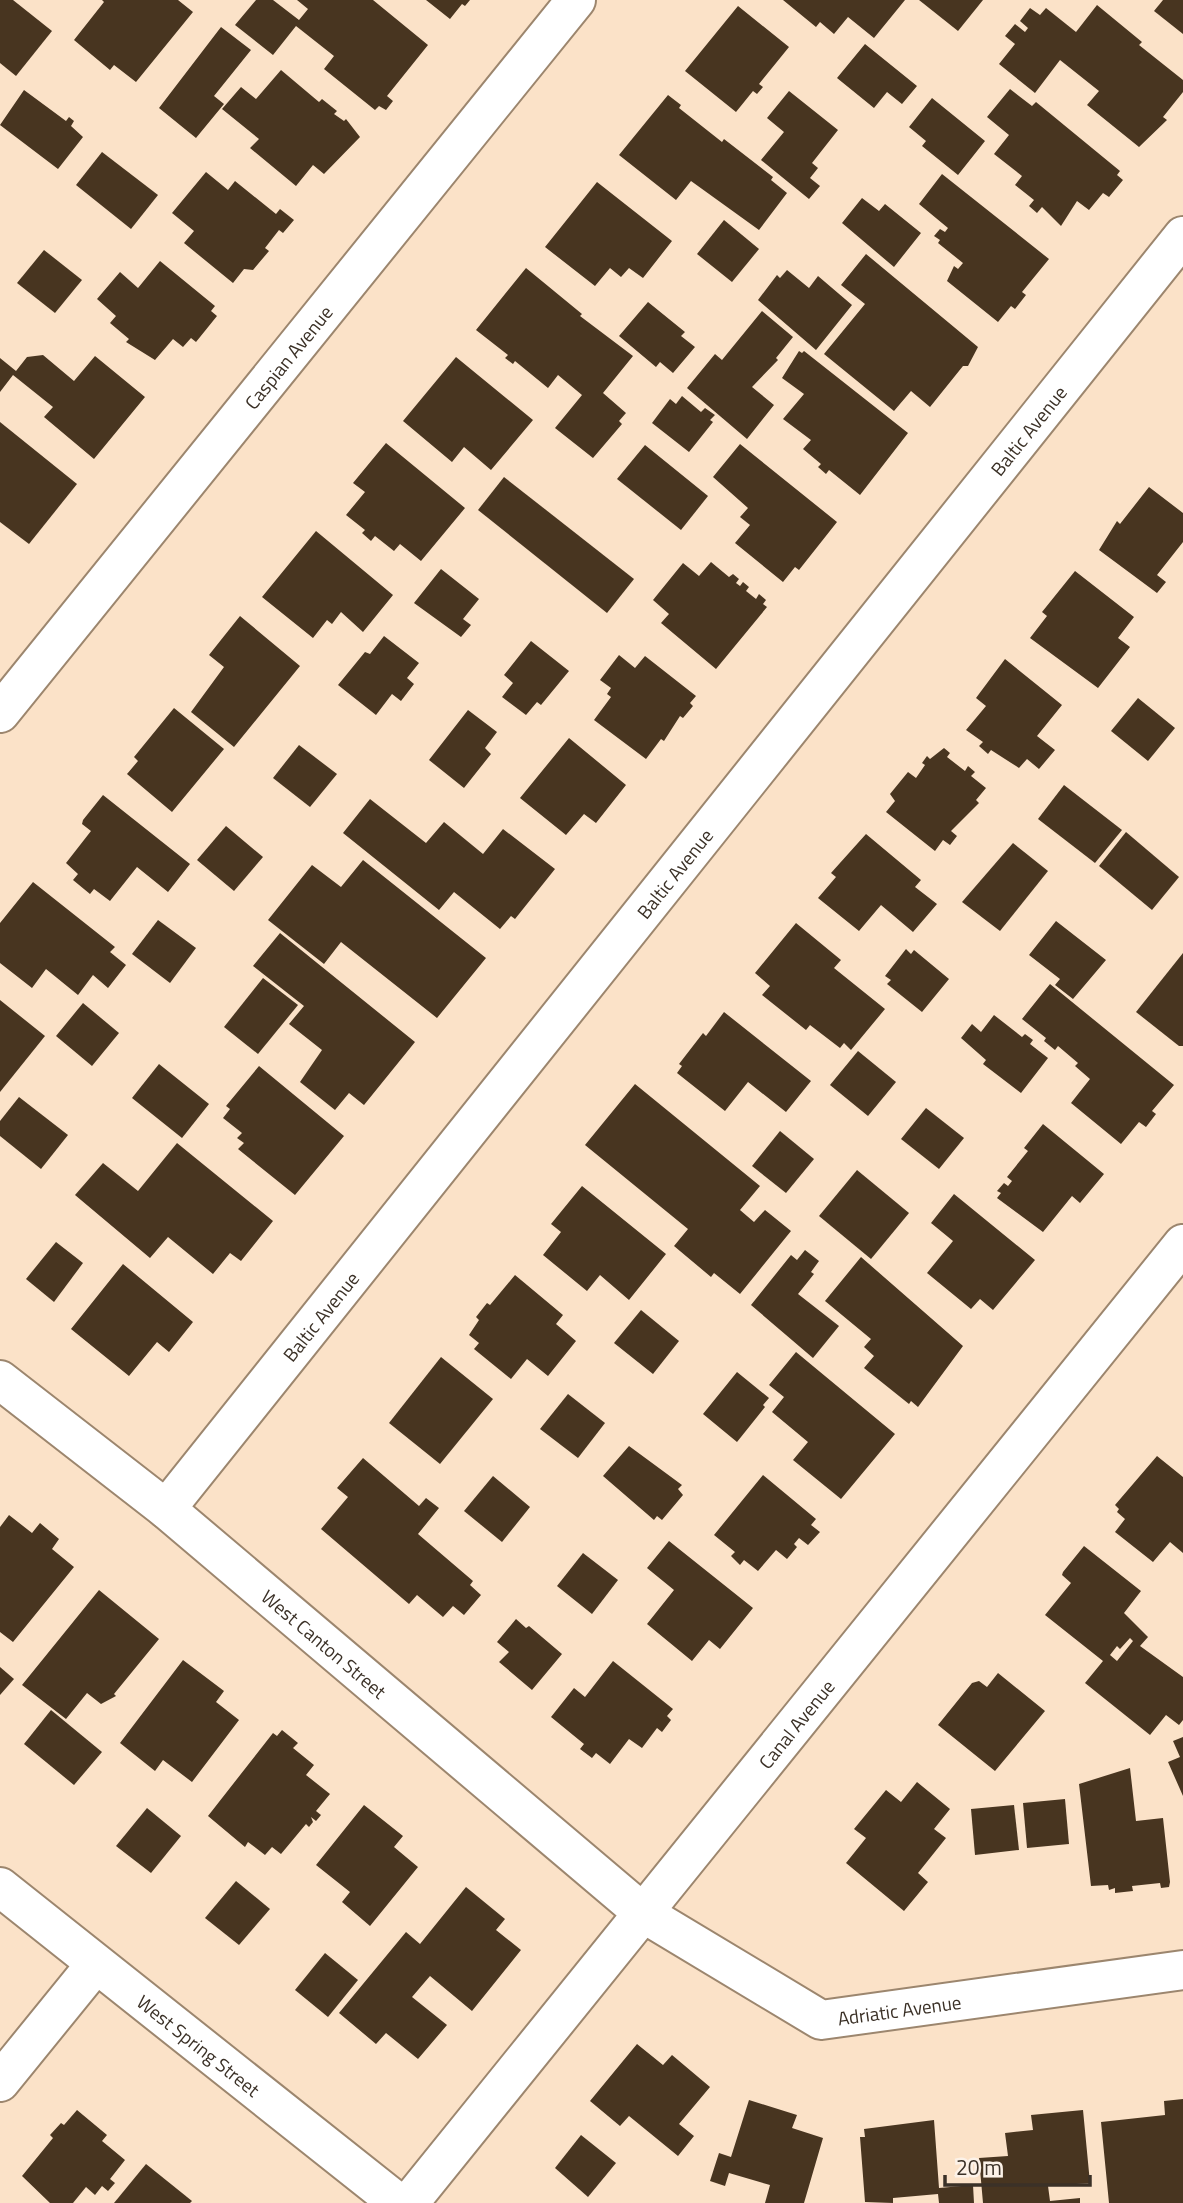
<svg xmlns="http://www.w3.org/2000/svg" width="1183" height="2203" font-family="'Titillium Web',sans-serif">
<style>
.building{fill:#483520;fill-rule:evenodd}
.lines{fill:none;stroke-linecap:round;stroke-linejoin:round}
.street-casing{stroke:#9c866e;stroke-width:42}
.secondary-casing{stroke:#9c866e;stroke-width:42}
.street{stroke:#fff;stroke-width:38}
.secondary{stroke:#fff;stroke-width:38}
.labels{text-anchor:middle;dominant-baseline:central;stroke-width:7;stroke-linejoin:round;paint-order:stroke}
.street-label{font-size:19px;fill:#3b3127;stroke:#fcf2e8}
</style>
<rect width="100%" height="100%" fill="#fbe2c8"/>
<!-- building -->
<g class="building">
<polygon points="0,0 13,0 52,31 16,76 0,63"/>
<polygon points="102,0 178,0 193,12 136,82 114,65 110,70 74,40 104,2"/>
<polygon points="256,0 273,0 299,20 308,9 297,0 373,0 428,45 387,96 393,101 386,110 379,106 375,110 324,69 334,56 296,26 273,55 235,25"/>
<polygon points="426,0 470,0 465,6 462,4 450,19"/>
<polygon points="783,0 905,0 874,38 848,17 834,34 820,22 816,27"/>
<polygon points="919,0 983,0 958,31"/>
<polygon points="1163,0 1183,0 1183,34 1154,11"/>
<polygon points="1097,5 1142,42 1139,45 1183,80 1183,92 1163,117 1167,120 1139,147 1087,105 1099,91 1060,60 1035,93 999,64 1015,44 1005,36 1015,24 1025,32 1028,28 1020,21 1030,8 1040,15 1046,8 1076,32"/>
<polygon points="738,6 789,47 759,84 763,87 757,94 753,91 736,112 685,71"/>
<polygon points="221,27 251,50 214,96 224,104 196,138 159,108"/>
<polygon points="865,44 917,86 902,104 887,92 874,108 837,78"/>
<polygon points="281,70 319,102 322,99 337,111 334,114 344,121 346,119 360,137 324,174 313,165 296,186 250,148 259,139 222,109 241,87 256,99"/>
<polygon points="1010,89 1032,106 1036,102 1120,171 1117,175 1123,180 1109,197 1103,193 1089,210 1077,201 1061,226 1042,207 1037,213 1029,206 1034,200 1015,185 1022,176 994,154 1009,135 987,117"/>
<polygon points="24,90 66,121 69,117 74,121 71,126 83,137 58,169 0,125"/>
<polygon points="789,91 838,130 812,163 818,168 810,178 820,186 809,199 761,160 784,132 767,118"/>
<polygon points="668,95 681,105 679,108 722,142 724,139 773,177 771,180 787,193 759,230 691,181 676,200 619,155"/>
<polygon points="932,98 985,141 958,175 922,146 926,141 909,127"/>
<polygon points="102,152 158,195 131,229 76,185"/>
<polygon points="206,172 228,190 235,181 276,214 280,209 294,220 283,233 279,230 265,248 269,251 253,270 244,269 233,283 184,243 194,231 172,213"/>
<polygon points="942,174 1049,259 1022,292 1026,295 1015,309 1011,306 998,322 947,281 954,266 958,269 963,263 938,243 940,240 934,236 940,229 945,232 948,228 919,204"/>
<polygon points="597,182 672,241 643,278 629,268 621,277 610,268 595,286 545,247"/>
<polygon points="862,198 879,211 885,204 921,233 894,267 842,223"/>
<polygon points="724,220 759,249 732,282 697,254"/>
<polygon points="44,250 82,280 55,313 17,283"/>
<polygon points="866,254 978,347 968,366 963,366 930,407 911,391 894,411 824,354 865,304 841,285"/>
<polygon points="160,261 215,306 211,311 217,316 196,342 191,338 183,347 173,339 155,360 126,342 129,339 110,323 116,316 97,299 120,272 138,288"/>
<polygon points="526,268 582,314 580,316 633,356 603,393 626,413 619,421 622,424 593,458 555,428 582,395 558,375 548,388 515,361 513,364 505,358 508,355 476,330"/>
<polygon points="787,270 809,288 818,276 852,305 816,350 758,300 777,275 780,278"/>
<polygon points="648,302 685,332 681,336 695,347 673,373 660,362 656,367 619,336"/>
<polygon points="762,311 793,337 776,358 778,360 752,387 774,405 747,439 687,388 715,354 722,360"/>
<polygon points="799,351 802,353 804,351 908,433 860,495 829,470 826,474 818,467 821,464 803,449 811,440 783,419 804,394 782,378"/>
<polygon points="43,355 74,381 95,356 145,397 94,459 44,417 53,407 13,375 0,392 0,358 16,371 27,357"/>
<polygon points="456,357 533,420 491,470 464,447 452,462 403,421"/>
<polygon points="682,396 701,412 705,408 715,415 710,420 713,422 689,452 652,423 670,399 676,404"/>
<polygon points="0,422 77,484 29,544 0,522"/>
<polygon points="386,443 465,508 421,561 400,544 394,551 375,536 371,541 362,533 365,530 346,515 365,492 353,483"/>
<polygon points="740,444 837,522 799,570 795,567 783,582 735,543 750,525 740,517 748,508 713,477"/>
<polygon points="645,445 708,496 681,530 617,479"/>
<polygon points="504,477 634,579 607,613 478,510"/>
<polygon points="1149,487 1183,513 1183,542 1157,575 1166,582 1157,593 1099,550 1117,521 1120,524"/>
<polygon points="316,531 393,595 363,632 341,612 332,624 327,620 313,638 262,597"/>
<polygon points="711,562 729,577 733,574 739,579 736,583 740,586 743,582 749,587 746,591 756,599 759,594 766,600 763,604 767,607 716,669 661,623 669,614 653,600 683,563 699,576"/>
<polygon points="441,569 479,599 463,619 471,625 461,637 414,603"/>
<polygon points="1075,571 1134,617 1118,638 1130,647 1098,688 1030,638 1047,616 1042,612"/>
<polygon points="240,616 300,666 234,747 191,712 224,667 209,655"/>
<polygon points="384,636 419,663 407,678 414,684 401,701 392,694 376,715 338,685 365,652 370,654"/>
<polygon points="531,641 569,671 541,705 537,702 526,715 502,697 513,683 504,675"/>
<polygon points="619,655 635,668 645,656 696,696 690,703 693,706 683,718 680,716 664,741 661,739 646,759 594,720 611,697 607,694 611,688 600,680"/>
<polygon points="1005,659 1062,705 1037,736 1055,750 1039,769 1027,759 1019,768 991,750 988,754 979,746 983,742 966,730 986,706 976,698"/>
<polygon points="1138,698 1175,728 1148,761 1111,731"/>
<polygon points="174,708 224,749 172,812 127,774 138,761 134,757"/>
<polygon points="468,710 497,732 485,748 491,754 464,788 429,760"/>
<polygon points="569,738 626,785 596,823 584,814 566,835 520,798"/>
<polygon points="299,745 337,774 310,807 273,778"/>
<polygon points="944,748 950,753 947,757 965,771 968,766 975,772 971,776 986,788 976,800 979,803 951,831 957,836 950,845 943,840 935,851 886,812 895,801 890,794 908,772 916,778 925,765 922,763 927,756 930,759"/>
<polygon points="1064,785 1122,830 1095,863 1038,819"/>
<polygon points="103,795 190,864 168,892 137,867 110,901 94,889 90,894 73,880 78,874 66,863 91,831 82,824 83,820"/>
<polygon points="370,799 426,843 444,822 483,854 503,829 555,869 515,919 511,916 500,929 454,892 439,910 343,833"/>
<polygon points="226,826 263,857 234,891 197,860"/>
<polygon points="1126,832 1179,877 1152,910 1099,866"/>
<polygon points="866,834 921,880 915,887 937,904 913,932 881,905 859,931 818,898 836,877 831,873"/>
<polygon points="1013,843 1048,871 1000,931 962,902"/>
<polygon points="363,860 486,958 437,1018 341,942 324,964 268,920 312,865 341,887"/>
<polygon points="33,882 115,947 110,952 126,965 108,988 93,975 78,995 46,969 32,988 0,963 0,923"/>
<polygon points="158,920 196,948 170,983 132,954"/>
<polygon points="1056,921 1106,960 1073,999 1055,985 1060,979 1029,955"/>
<polygon points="796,923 841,960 834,968 885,1009 851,1050 844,1043 840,1048 810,1025 806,1030 762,995 770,986 755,973"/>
<polygon points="280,933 415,1042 364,1105 349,1093 335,1110 300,1082 322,1050 289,1024 304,1006 253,966"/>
<polygon points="906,949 911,954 914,950 949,979 922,1012 887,984 891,980 885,976"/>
<polygon points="1183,953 1183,1046 1179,1046 1136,1012"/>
<polygon points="263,978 298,1005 258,1054 224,1027"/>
<polygon points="1050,984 1174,1085 1152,1111 1156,1114 1146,1127 1139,1122 1121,1144 1071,1103 1090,1079 1075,1066 1078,1063 1058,1046 1055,1050 1044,1041 1046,1038 1022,1019"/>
<polygon points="0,1000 45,1036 0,1092"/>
<polygon points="83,1003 119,1033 92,1066 56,1036"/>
<polygon points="724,1012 811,1081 786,1112 748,1082 725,1111 677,1073 682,1066 679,1064 703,1033 706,1036"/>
<polygon points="994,1015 1022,1037 1025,1034 1033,1040 1030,1044 1048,1058 1021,1093 983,1064 986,1060 961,1038 972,1024 981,1032"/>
<polygon points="858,1051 896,1082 868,1116 830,1085"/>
<polygon points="159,1064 209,1104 182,1138 132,1098"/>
<polygon points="259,1066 344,1136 295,1195 238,1149 244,1143 237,1138 242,1133 223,1118 230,1109 226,1106"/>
<polygon points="635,1084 760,1186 740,1210 754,1222 765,1210 791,1231 740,1294 714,1273 711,1277 674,1246 688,1229 585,1145"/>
<polygon points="19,1097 68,1135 41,1169 0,1136 0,1121"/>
<polygon points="926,1108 964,1138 939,1169 901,1139"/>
<polygon points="1043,1124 1104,1174 1080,1203 1072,1196 1043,1232 997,1198 1001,1193 997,1191 1004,1183 1008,1186 1012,1181 1007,1177 1028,1151 1024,1148"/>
<polygon points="780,1131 814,1159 786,1193 752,1166"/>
<polygon points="177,1143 273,1221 241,1261 230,1253 213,1274 168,1237 150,1258 75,1195 103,1163 138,1191"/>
<polygon points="857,1170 909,1213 871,1259 819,1216"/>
<polygon points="582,1186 666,1254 629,1300 600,1275 587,1291 543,1255 561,1232 551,1224"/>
<polygon points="954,1194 1035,1260 993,1310 980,1299 971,1309 927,1273 953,1241 931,1223"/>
<polygon points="56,1242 83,1263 54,1302 26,1279"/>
<polygon points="805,1250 819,1261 811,1272 814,1274 798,1294 839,1326 813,1358 751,1305 791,1255 797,1260"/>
<polygon points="861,1257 963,1346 918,1407 911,1401 909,1404 864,1368 874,1356 864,1347 871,1339 825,1301"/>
<polygon points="123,1264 193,1322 169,1352 157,1342 129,1376 71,1329"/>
<polygon points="515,1275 563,1315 556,1324 576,1341 548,1376 527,1359 511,1379 474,1349 479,1343 469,1335 479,1320 476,1317 487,1303 490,1305"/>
<polygon points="641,1310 679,1341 653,1374 614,1343"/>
<polygon points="796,1352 895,1434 841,1499 793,1460 808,1442 772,1412 784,1397 769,1385"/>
<polygon points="441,1357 493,1399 440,1464 389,1423"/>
<polygon points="737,1372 769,1398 763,1405 765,1407 737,1442 703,1414"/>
<polygon points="568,1394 605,1423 578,1458 540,1429"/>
<polygon points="629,1446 682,1485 678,1489 683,1495 662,1520 657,1516 654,1520 603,1476"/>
<polygon points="1157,1456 1183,1477 1183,1553 1170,1542 1153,1562 1115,1532 1125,1519 1117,1512 1119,1509 1115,1505"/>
<polygon points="363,1458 419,1506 426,1498 439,1508 418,1534 473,1581 470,1585 481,1595 464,1615 453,1606 443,1617 417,1595 409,1604 321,1529 348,1497 337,1488"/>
<polygon points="763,1475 816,1519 811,1525 820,1532 808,1545 799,1538 794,1544 797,1547 787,1559 776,1550 758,1571 744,1560 740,1565 731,1556 735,1552 714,1535"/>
<polygon points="493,1476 530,1507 502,1542 464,1511"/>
<polygon points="9,1515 32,1533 40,1523 59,1539 52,1549 74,1567 13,1642 0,1632 0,1527"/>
<polygon points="669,1541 753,1608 720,1649 709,1640 692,1661 647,1624 674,1590 647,1568"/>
<path d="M1084,1546L1141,1591L1124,1613L1148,1637L1140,1646L1183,1677V1720L1179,1725L1166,1715L1150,1735L1085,1683L1103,1661L1045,1615L1071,1583L1062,1575L1063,1572ZM1130,1638L1133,1641L1117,1661L1110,1655L1117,1646L1120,1649Z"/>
<polygon points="583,1553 618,1580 592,1614 557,1586"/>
<polygon points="99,1590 159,1639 114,1694 116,1696 101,1704 87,1693 66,1719 22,1685"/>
<polygon points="516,1619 526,1628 529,1626 562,1654 532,1690 499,1662 509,1652 497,1642"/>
<polygon points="183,1660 224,1691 216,1702 239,1720 192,1782 163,1760 155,1771 120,1743"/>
<polygon points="613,1661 673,1709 667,1716 671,1720 662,1732 657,1728 642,1748 629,1739 610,1764 596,1753 592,1758 580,1749 584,1744 551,1717 574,1688 585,1697"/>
<polygon points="0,1667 14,1679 0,1695"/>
<polygon points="998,1673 1045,1711 995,1771 938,1725 972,1683 979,1681 987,1687"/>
<polygon points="51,1710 102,1752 74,1785 24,1744"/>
<polygon points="282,1730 298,1743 293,1748 314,1765 306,1775 330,1794 316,1811 321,1815 316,1821 311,1817 313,1822 309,1827 306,1824 281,1854 272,1847 265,1855 248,1842 245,1847 208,1816 273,1733 277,1736"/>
<polygon points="1183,1737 1183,1796 1168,1762 1180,1757 1173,1741"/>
<polygon points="1130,1768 1136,1821 1163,1818 1170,1882 1169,1887 1161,1888 1160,1883 1132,1886 1133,1891 1115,1893 1115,1888 1109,1890 1108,1885 1091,1886 1079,1784"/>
<polygon points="917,1782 950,1809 934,1829 946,1838 918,1873 928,1882 904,1911 846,1863 866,1838 854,1829 886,1790 901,1802"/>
<polygon points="1065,1799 1069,1844 1027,1848 1023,1803"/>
<polygon points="364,1805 403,1836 394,1847 418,1867 370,1926 342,1902 350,1892 316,1865"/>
<polygon points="1014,1805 1019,1850 975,1855 971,1809"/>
<polygon points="147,1808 181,1836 151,1873 116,1846"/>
<polygon points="236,1881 270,1909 239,1945 205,1918"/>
<polygon points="466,1887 505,1919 496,1930 521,1950 472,2011 430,1976 412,1997 447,2025 418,2059 386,2033 376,2044 339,2013 406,1932 420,1944"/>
<polygon points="325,1953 358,1980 328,2017 295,1990"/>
<polygon points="637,2044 663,2065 672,2055 710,2087 679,2124 694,2136 678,2156 629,2116 620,2126 590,2101"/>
<polygon points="1183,2099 1183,2203 1109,2203 1101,2122 1165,2115 1164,2101"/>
<polygon points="749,2100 797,2115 792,2128 823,2138 804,2203 765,2203 770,2185 729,2173 725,2186 710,2181 719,2153 731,2157"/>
<polygon points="77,2110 107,2135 102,2141 125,2160 110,2179 115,2183 108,2191 102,2186 95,2195 86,2187 73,2203 50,2203 22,2176 53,2138 50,2135 61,2123 64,2125"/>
<polygon points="1083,2110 1090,2183 1048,2186 1050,2201 1080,2198 1080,2203 983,2203 979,2158 1008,2156 1005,2133 1033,2130 1031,2115"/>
<polygon points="934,2120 939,2188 973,2185 974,2203 939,2203 938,2194 893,2198 893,2203 865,2202 860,2137 865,2137 864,2129"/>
<polygon points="581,2135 616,2163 588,2197 555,2168"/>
<polygon points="146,2164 192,2201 190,2203 114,2203"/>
</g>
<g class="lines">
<!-- street casing -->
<g class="street-casing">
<g id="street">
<path id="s1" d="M0,713L576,0"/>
<path id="s2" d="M0,1380L166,1509L643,1913L821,2020L1183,1970"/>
<path id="s3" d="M166,1509L1183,236"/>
<polyline points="0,2082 95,1965"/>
<path id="s4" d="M409,2203L1183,1244"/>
</g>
</g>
<!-- secondary casing -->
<g class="secondary-casing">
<g id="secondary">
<path id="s5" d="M0,1887L398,2203"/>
</g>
</g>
<!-- street -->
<use href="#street" class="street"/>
<!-- secondary -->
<use href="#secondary" class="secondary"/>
</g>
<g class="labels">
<!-- street labels -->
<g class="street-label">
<text stroke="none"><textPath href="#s1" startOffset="458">Caspian Avenue</textPath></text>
<text stroke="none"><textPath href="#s3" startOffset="1381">Baltic Avenue</textPath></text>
<text stroke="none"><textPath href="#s3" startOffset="814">Baltic Avenue</textPath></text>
<text stroke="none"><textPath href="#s3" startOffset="247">Baltic Avenue</textPath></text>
<text stroke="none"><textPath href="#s2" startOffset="418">West Canton Street</textPath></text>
<text stroke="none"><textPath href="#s4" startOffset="616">Canal Avenue</textPath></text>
<text stroke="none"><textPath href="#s2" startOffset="1122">Adriatic Avenue</textPath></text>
<text stroke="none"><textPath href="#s5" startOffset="254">West Spring Street</textPath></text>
</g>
</g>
<!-- scale -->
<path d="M945 2175v10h145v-10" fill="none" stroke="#3b3127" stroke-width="3.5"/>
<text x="956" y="2175" font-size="21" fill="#3b3127" stroke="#fcf2e8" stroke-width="5" paint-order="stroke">20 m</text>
</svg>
